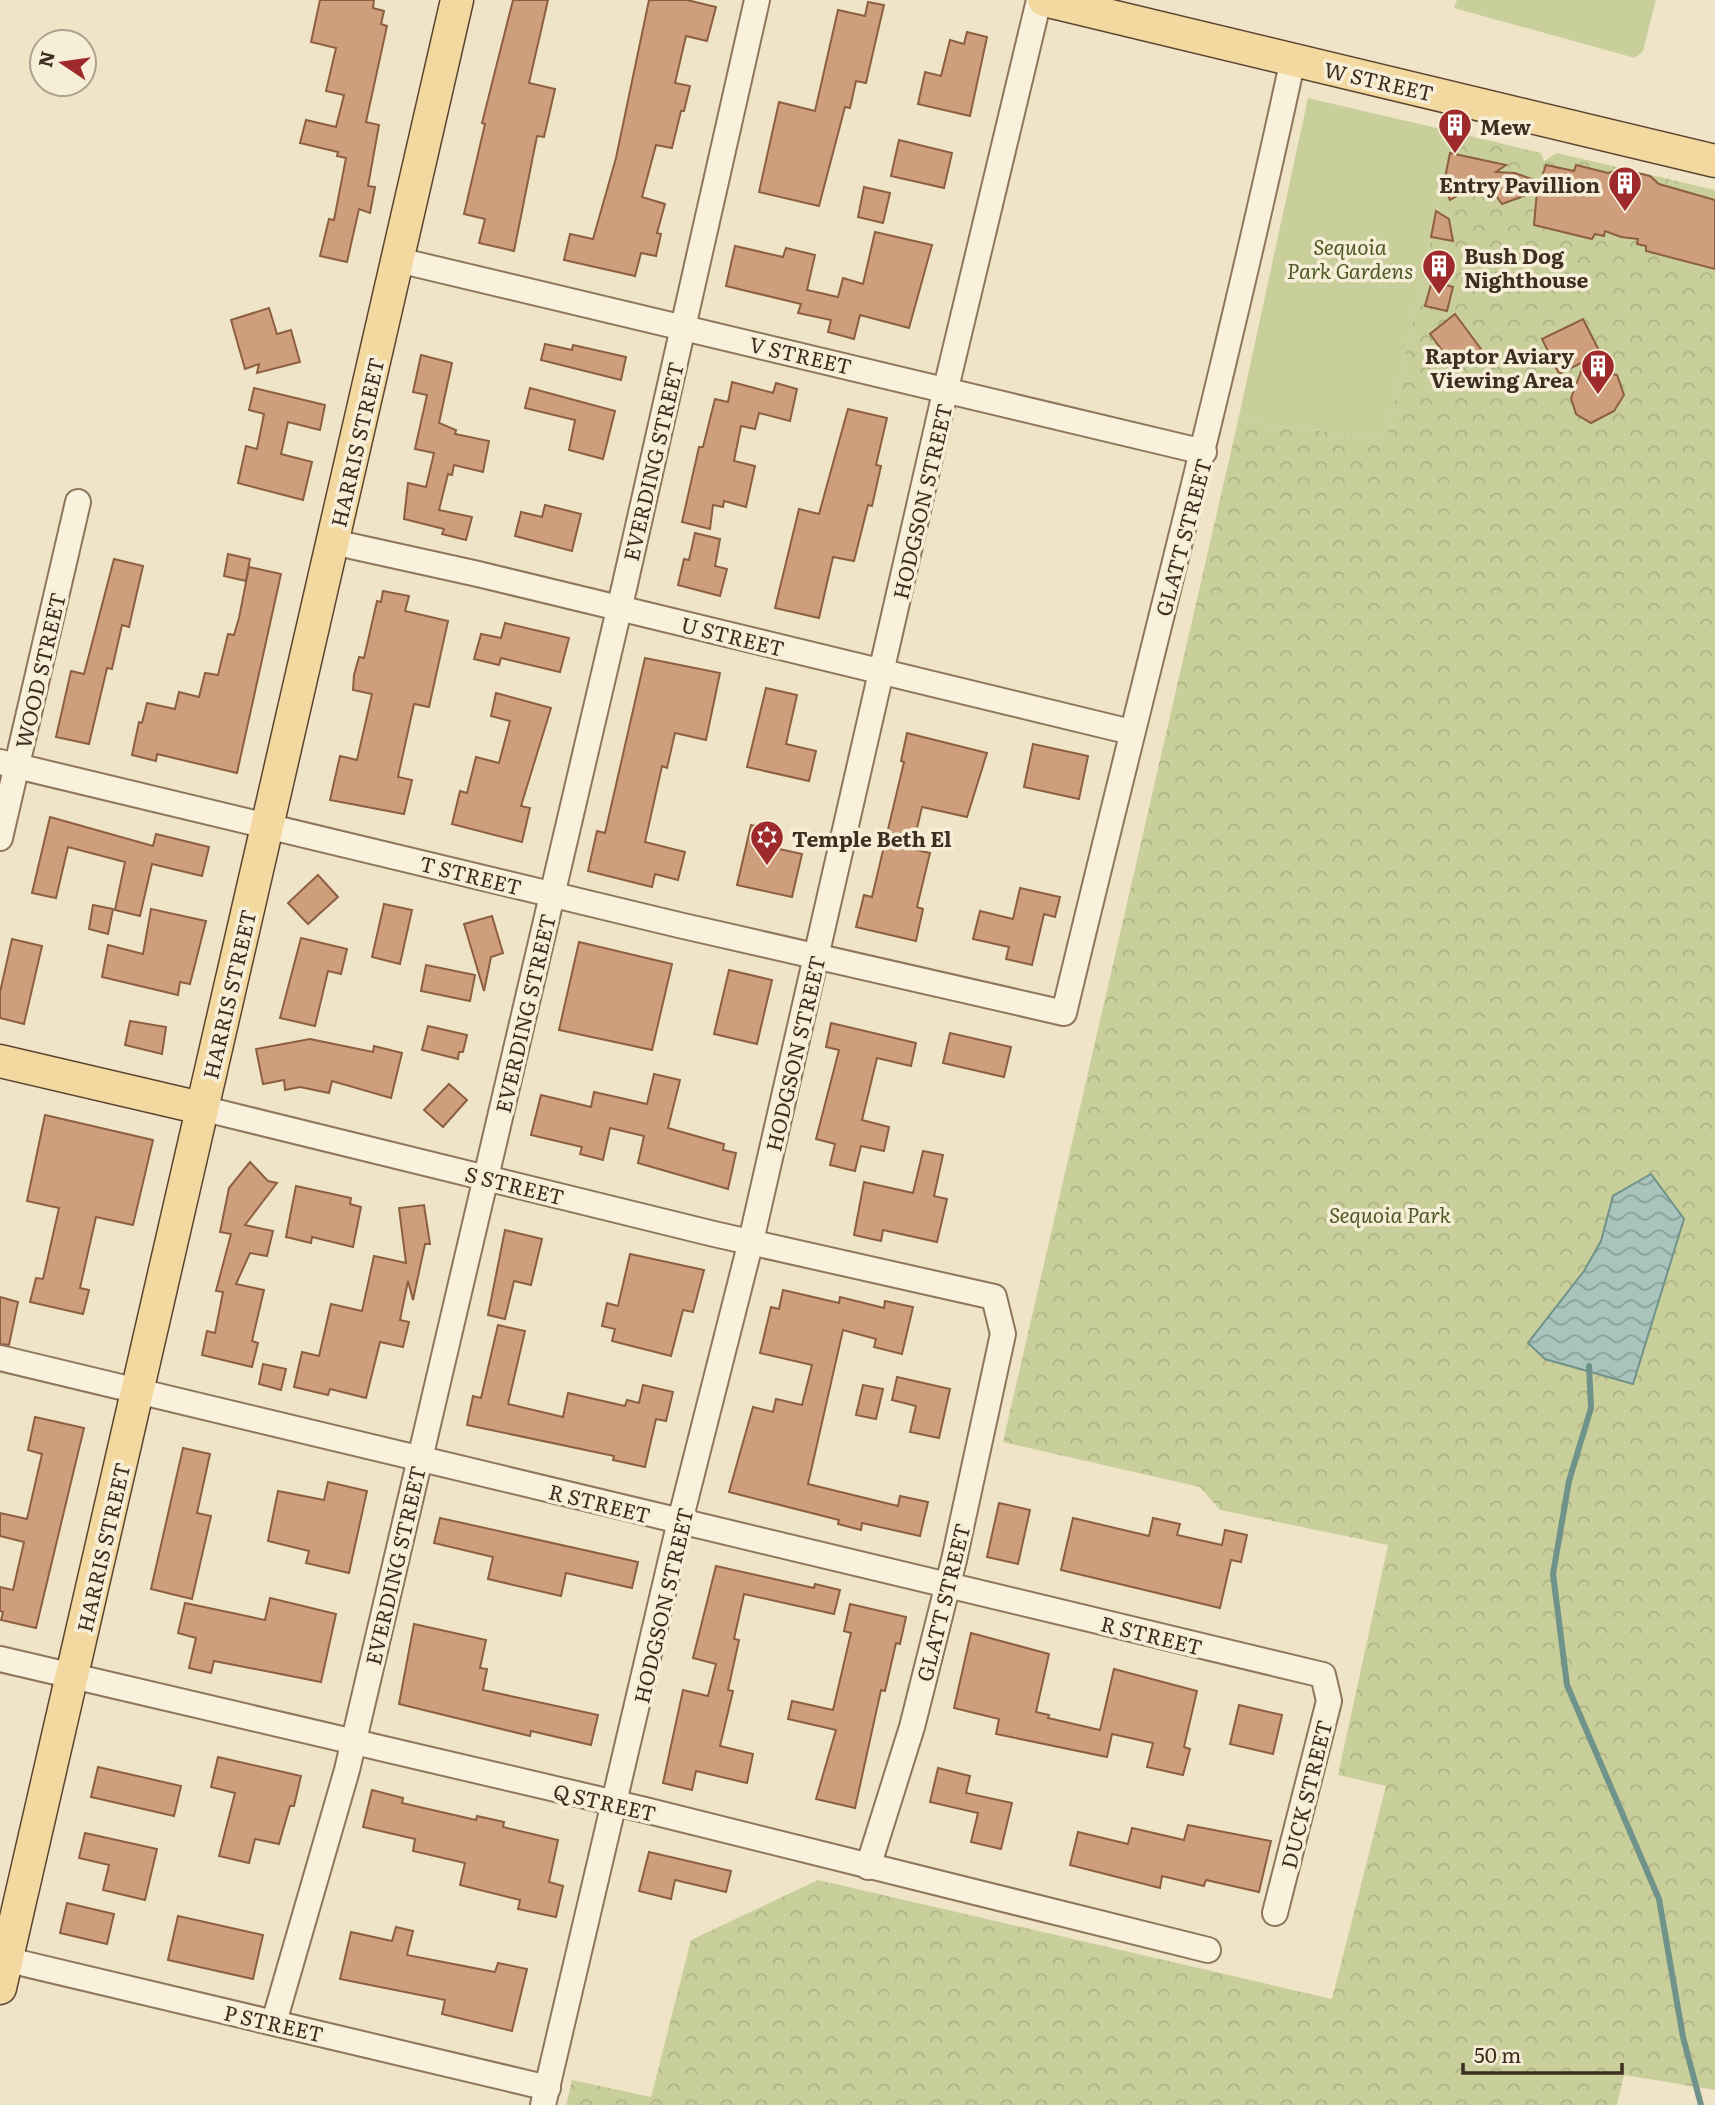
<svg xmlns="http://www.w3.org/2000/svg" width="1715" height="2105" font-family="Literata,serif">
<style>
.park{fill:url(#park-crowns)}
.garden{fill:#c9cf9b}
.water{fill:url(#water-waves);stroke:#6f938a;stroke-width:2}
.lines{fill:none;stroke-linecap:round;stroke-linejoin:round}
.stream{stroke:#6f938a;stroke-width:6}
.building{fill:#cf9f7d;stroke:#8d5f41;stroke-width:2}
.minor-casing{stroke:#8d765c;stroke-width:28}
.major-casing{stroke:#5b4430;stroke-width:35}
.minor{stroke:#faf1dc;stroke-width:24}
.major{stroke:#f3d9a0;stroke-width:32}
.labels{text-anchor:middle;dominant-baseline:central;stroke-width:7;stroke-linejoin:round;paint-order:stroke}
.street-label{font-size:21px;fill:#3d2e20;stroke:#f7eed8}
.poi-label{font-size:21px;font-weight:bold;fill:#3d2e20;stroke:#f7eed8;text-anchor:start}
.park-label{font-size:21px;font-style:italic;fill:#4d5a26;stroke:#f7eed8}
</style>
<defs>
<pattern id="park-crowns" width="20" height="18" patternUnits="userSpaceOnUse" patternTransform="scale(1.75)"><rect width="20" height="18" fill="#c9cf9b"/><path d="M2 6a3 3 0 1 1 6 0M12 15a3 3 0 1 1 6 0" fill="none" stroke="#aeb285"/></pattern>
<pattern id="water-waves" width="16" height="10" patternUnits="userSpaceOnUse" patternTransform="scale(1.75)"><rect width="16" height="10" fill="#a9c4bc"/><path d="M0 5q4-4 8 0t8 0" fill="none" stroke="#8ba098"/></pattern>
</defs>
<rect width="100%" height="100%" fill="#f0e4c8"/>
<!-- park -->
<polygon class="park" points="1462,134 1541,153 1544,161 1557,153 1715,190 1715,2090 1624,2075 1617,2105 566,2105 572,2080 651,2097 691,1940 818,1880 1332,1999 1386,1786 1338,1775 1388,1545 1220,1510 1200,1487 1003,1442 1238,421 1386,439 1452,145"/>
<!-- garden -->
<g class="garden">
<polygon points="1457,0 1656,0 1643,51 1635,58 1454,8"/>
<polygon points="1308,98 1462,134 1452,145 1386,439 1238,421"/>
</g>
<!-- water -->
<polygon class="water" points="1651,1174 1684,1219 1633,1384 1545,1359 1528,1343 1584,1271 1601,1241 1613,1196"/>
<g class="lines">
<!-- stream -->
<polyline class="stream" points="1589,1366 1591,1408 1569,1481 1553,1574 1567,1685 1659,1899 1683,2037 1701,2105"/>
</g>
<!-- building -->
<g class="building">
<polygon points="320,0 374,0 373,8 384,11 381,24 387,26 366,122 379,125 368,186 375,187 370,213 359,209 347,262 320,256 329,219 334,220 346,158 337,156 338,152 300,143 306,120 336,127 344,95 326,91 336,48 311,42"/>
<polygon points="513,0 548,0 529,83 555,89 544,137 537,136 514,251 479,243 485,219 464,214 485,124 482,123"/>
<polygon points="649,0 687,0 716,7 707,41 686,36 675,83 690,86 684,111 681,111 672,148 656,145 642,197 665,204 657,233 661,234 656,256 641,253 635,276 564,260 570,234 593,239 616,158"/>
<polygon points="868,2 884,5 877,35 866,83 856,81 850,108 845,107 819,206 759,192 779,102 815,111 838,10 865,16"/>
<polygon points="967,32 987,37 970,116 918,104 925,72 941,76 950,40 964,44"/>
<polygon points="899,140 952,153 944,188 891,176"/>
<polygon points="1450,153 1506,165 1496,172 1515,173 1540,182 1546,165 1574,171 1576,165 1608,173 1621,169 1650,176 1659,184 1715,200 1715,269 1646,251 1646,246 1637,244 1638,239 1621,237 1605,231 1604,236 1595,234 1592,239 1534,225 1537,191 1502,204 1484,179 1450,200 1444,183"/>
<polygon points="864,187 890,193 883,223 858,217"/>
<polygon points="1436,211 1449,219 1453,241 1431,237"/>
<polygon points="875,232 932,245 909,328 860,315 854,339 828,332 831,320 798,313 801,304 726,286 735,246 783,257 786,248 815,255 807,290 838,297 843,278 863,284"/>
<polygon points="1432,281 1453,287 1447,311 1425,306"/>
<polygon points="269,308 277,334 291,330 300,362 257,373 259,364 245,369 231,320"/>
<polygon points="1455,314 1481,349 1455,368 1430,334"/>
<polygon points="1583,319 1611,374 1617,375 1624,395 1614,411 1591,423 1576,414 1571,398 1585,361 1559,374 1542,339"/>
<polygon points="545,344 572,350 573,345 626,357 621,380 541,360"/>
<polygon points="421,355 452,363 439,423 456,430 455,434 489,441 483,472 454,465 452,475 448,474 439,510 472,517 466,540 442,534 444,529 404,519 408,483 426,487 434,453 415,449 427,395 413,392"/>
<polygon points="732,382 773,393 776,383 797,389 790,421 759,413 755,429 741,426 734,461 755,466 746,507 724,501 723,507 713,505 710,529 682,522 699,447 703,447 715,399 728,402"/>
<polygon points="254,388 325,405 320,430 288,422 281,454 312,462 303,500 238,483 246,446 257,449 264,414 249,410"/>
<polygon points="530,388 615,411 603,459 569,450 575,420 525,408"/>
<polygon points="848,409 887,418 876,465 881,466 872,506 868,505 854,561 833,557 819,618 775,608 799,509 819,514"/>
<polygon points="545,505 581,514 572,551 515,536 521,512 542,517"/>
<polygon points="695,533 720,539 715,566 727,569 720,596 678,585 684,559 689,560"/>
<polygon points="228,554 250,559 246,581 224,576"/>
<polygon points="114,559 143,566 129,627 122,625 112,669 107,668 89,744 56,737 71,671 84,674"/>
<polygon points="249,567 281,574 237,773 157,754 156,761 132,755 139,722 142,723 147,703 175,709 179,692 199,697 205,673 218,675 228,634 234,635 239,618"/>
<polygon points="383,591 409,596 405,611 448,621 429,707 414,704 398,777 412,780 404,814 330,800 340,756 357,760 372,694 353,690 354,675 359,657 364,658 377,601 381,602"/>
<polygon points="505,623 569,638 560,672 501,658 499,665 474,659 481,634 501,638"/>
<polygon points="645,658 720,673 706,740 675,733 667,768 662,766 645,842 685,852 678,880 655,874 652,887 588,871 597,831 605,833"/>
<polygon points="766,688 797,695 786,744 816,751 809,781 747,767"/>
<polygon points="496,693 551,708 521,806 530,808 522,842 452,824 460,791 467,793 476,757 499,763 510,721 491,716"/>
<polygon points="907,733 987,753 967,817 922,807 912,849 930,853 917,907 923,909 916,941 856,927 864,895 872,897 904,762 901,761"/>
<polygon points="1033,744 1088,756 1079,799 1024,787"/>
<polygon points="50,817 153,846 156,834 209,847 202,876 152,864 140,916 115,910 125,862 68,847 56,898 32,893"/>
<polygon points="751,825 774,831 770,847 802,854 792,897 737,885"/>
<polygon points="318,875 338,897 308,924 288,903"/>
<polygon points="1020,888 1060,897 1055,917 1044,914 1032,965 1006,959 1009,947 973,939 980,911 1013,919"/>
<polygon points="384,904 412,910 400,964 372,957"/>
<polygon points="93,905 113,909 108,934 89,929"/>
<polygon points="151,909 206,921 190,984 180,982 178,995 102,977 108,945 143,954"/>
<polygon points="492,916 503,953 491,957 484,991 464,924"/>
<polygon points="301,938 347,949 341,974 328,971 315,1026 280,1018"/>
<polygon points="12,939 42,946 24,1024 0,1018 0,992"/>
<polygon points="579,942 672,964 652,1050 559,1030"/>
<polygon points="426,965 475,975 470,1001 421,991"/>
<polygon points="729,970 772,980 757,1044 714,1034"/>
<polygon points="130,1021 166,1027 162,1054 125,1045"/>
<polygon points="831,1023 916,1043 911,1066 877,1058 862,1120 889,1127 884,1151 861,1146 855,1171 830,1165 835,1144 816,1139 839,1050 826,1047"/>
<polygon points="428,1026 467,1035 463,1052 459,1052 458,1059 422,1050"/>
<polygon points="950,1033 1011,1047 1004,1077 943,1063"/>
<polygon points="310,1039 373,1052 374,1046 402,1053 391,1098 332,1081 329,1093 300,1087 285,1090 284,1080 263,1084 256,1049"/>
<polygon points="654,1074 680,1080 668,1128 724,1144 723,1150 736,1153 728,1189 638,1163 644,1136 610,1128 603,1160 580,1154 582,1147 531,1135 541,1095 591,1107 594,1092 647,1104"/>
<polygon points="449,1084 467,1100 443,1127 424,1110"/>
<polygon points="45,1115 153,1140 133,1225 96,1217 80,1288 89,1290 83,1314 30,1302 36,1278 43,1279 59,1208 27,1201"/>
<polygon points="923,1151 943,1155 934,1196 947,1199 937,1242 883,1230 881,1241 854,1235 864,1182 913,1193"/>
<polygon points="250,1162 268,1181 277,1183 245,1225 273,1231 267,1256 250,1253 236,1284 264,1290 252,1341 258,1343 252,1367 202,1355 207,1331 215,1333 223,1292 216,1291 231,1234 220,1232 229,1188"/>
<polygon points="296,1186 351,1198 350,1204 361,1207 353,1247 312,1237 311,1243 286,1237"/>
<polygon points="424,1205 430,1244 425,1244 413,1300 408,1281 400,1320 409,1322 403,1347 380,1342 366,1398 330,1389 328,1395 294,1387 302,1352 319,1356 331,1304 362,1311 374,1256 406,1263 399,1208"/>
<polygon points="505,1230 542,1239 531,1285 514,1281 505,1319 488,1315"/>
<polygon points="630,1254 704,1270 693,1312 683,1310 671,1356 612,1341 615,1329 602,1326 607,1303 618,1306"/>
<polygon points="783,1290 839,1303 840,1297 884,1308 885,1301 913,1307 902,1354 874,1347 876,1339 843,1330 808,1484 898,1506 900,1496 928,1502 920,1536 862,1523 861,1530 838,1524 839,1520 729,1492 753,1407 773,1412 776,1399 802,1405 812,1365 760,1353 771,1307 779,1309"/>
<polygon points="0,1297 18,1302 9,1345 0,1344"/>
<polygon points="498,1325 525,1331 508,1404 563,1417 568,1393 625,1406 627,1400 639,1403 643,1385 673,1392 666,1421 656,1419 645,1467 613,1460 614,1456 467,1425 473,1396 481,1398"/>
<polygon points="263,1364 286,1369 281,1390 259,1384"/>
<polygon points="897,1377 950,1389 939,1438 910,1432 916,1406 892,1400"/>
<polygon points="863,1385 883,1389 876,1419 856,1415"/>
<polygon points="35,1417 84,1428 36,1628 1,1620 3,1612 0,1611 0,1587 13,1590 24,1542 0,1536 0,1513 27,1519 42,1454 28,1450"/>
<polygon points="183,1448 210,1454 197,1513 211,1516 192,1599 151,1589"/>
<polygon points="328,1482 367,1491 349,1573 306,1563 309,1551 268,1541 278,1491 324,1500"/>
<polygon points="999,1503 1030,1510 1018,1564 987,1557"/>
<polygon points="440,1518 638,1562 632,1588 566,1573 561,1596 488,1579 493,1557 434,1543"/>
<polygon points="1073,1518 1149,1536 1153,1518 1180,1524 1177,1535 1222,1545 1225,1530 1247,1535 1241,1562 1231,1560 1220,1608 1061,1570"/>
<polygon points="716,1566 814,1588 815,1584 840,1590 834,1614 744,1594 734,1639 739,1640 728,1690 733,1691 720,1746 753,1754 747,1783 696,1771 692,1790 663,1783 683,1690 708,1696 716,1664 693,1658"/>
<polygon points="270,1598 336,1614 321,1682 214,1661 211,1673 189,1668 196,1638 178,1633 185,1603 265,1620"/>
<polygon points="850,1604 906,1617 900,1644 896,1643 885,1691 881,1690 855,1808 816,1799 836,1730 788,1719 792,1701 833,1710 851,1633 844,1631"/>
<polygon points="414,1624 486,1640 480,1668 487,1669 483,1690 598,1715 591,1745 531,1731 530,1736 399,1704"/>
<polygon points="971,1633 1049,1654 1036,1712 1049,1715 1048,1718 1100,1730 1114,1669 1197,1691 1184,1747 1190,1749 1183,1775 1147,1767 1153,1743 1112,1734 1107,1757 996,1734 999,1719 954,1708"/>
<polygon points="1239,1705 1282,1715 1273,1754 1230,1744"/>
<polygon points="218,1757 301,1776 294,1806 290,1806 279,1844 255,1839 249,1863 219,1856 235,1793 211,1787"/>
<polygon points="98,1767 181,1786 174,1816 91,1797"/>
<polygon points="938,1768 970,1776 966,1793 1012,1803 1001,1849 971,1842 978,1813 930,1802"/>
<polygon points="372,1790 403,1798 402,1803 476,1820 477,1816 504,1822 503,1827 558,1840 549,1882 563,1886 556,1917 518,1909 520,1900 460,1885 465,1863 413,1851 415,1839 363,1827"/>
<polygon points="1188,1825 1271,1841 1259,1892 1206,1880 1204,1886 1162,1876 1160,1888 1070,1865 1078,1832 1128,1844 1132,1828 1184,1840"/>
<polygon points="85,1833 157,1849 145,1900 103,1890 109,1865 79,1858"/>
<polygon points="649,1852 731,1871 726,1892 675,1880 671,1899 639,1891"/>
<polygon points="67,1903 114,1914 107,1944 60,1933"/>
<polygon points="178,1916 263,1935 253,1979 168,1960"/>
<polygon points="396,1927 413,1931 407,1955 495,1972 498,1963 527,1969 512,2031 442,2014 445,2000 340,1979 351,1932 392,1941"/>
</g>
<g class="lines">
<!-- minor casing -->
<g class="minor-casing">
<g id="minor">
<polyline points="398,260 1204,452"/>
<polyline points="333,542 478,574 1131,732"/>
<path d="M0,762L679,925L1064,1013C1140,695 1224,379 1293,59"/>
<polyline points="0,838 78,502"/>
<polyline points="201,1108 714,1234 994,1297 1003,1334 954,1560 912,1727 868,1867"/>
<polyline points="0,1358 1323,1675 1329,1701 1275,1913"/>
<polyline points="0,1659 645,1810 1208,1950"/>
<polyline points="0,1958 548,2088"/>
<polyline points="274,2022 347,1770 625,584 757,0"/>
<polyline points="543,2105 680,1521 751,1241 946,388 1039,0"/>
</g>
</g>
<!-- major casing -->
<g class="major-casing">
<g id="major">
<polyline points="1044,0 1715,161"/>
<polyline points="0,1061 201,1108"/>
<polyline points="0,1988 457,0"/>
</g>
</g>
<!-- minor -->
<use href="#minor" class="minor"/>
<!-- major -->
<use href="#major" class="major"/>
</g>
<!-- icons -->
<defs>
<g id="building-pin" transform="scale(1.75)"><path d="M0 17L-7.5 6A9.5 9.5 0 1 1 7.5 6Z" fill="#9e2a2b" stroke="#f7eed8"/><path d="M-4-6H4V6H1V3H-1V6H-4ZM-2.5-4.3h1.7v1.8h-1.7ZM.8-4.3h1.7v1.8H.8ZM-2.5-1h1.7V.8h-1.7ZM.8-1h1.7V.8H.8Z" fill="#fff"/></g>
<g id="synagogue-pin" transform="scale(1.75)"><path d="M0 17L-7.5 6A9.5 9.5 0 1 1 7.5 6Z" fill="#9e2a2b" stroke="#f7eed8"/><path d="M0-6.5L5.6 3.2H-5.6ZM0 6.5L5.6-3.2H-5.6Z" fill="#fff"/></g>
</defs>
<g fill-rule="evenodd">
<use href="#building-pin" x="1455" y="125"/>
<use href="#building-pin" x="1625" y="183"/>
<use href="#building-pin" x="1439" y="266"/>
<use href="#building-pin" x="1598" y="366"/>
<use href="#synagogue-pin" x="767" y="837"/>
</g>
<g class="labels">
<!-- street labels -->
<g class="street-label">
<text transform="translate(1379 80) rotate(13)">W STREET</text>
<text transform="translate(801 354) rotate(13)">V STREET</text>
<text transform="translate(356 442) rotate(-77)">HARRIS STREET</text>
<text transform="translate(652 461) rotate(-77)">EVERDING STREET</text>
<text transform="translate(921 501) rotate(-77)">HODGSON STREET</text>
<text transform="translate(1182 537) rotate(-75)">GLATT STREET</text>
<text transform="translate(733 635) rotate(14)">U STREET</text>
<text transform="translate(39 670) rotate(-77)">WOOD STREET</text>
<text transform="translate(471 874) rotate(14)">T STREET</text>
<text transform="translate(228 994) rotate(-77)">HARRIS STREET</text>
<text transform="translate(524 1013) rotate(-77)">EVERDING STREET</text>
<text transform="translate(794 1053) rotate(-77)">HODGSON STREET</text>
<text transform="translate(515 1184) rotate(14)">S STREET</text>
<text transform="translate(600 1502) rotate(14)">R STREET</text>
<text transform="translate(102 1547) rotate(-77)">HARRIS STREET</text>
<text transform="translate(394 1565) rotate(-77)">EVERDING STREET</text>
<text transform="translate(942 1602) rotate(-76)">GLATT STREET</text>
<text transform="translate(662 1605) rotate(-77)">HODGSON STREET</text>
<text transform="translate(1152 1634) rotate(14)">R STREET</text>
<text transform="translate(1305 1794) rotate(-76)">DUCK STREET</text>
<text transform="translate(605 1801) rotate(13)">Q STREET</text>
<text transform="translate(274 2022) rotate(13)">P STREET</text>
</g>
<!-- poi labels -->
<g class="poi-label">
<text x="1480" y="125">Mew</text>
<text x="1600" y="183" text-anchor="end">Entry Pavillion</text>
<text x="1464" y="254">Bush Dog<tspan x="1464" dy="24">Nighthouse</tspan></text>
<text x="1574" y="354" text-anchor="end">Raptor Aviary<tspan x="1574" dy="24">Viewing Area</tspan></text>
<text x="792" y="837">Temple Beth El</text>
</g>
<!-- park labels -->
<g class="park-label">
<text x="1350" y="245">Sequoia<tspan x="1350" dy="24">Park Gardens</tspan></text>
<text x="1390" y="1213">Sequoia Park</text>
</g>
</g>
<!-- north arrow -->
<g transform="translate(63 63) rotate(283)"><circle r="33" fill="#f7eed8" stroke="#ada18e" stroke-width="2"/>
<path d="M0-5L12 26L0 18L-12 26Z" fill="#9e2a2b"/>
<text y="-10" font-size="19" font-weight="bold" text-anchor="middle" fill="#3d2e20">N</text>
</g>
<!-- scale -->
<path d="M1463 2063v10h159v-10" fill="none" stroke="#3d2e20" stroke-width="3.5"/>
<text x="1474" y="2063" font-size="21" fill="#3d2e20" stroke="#f7eed8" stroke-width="5" paint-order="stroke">50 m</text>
</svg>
